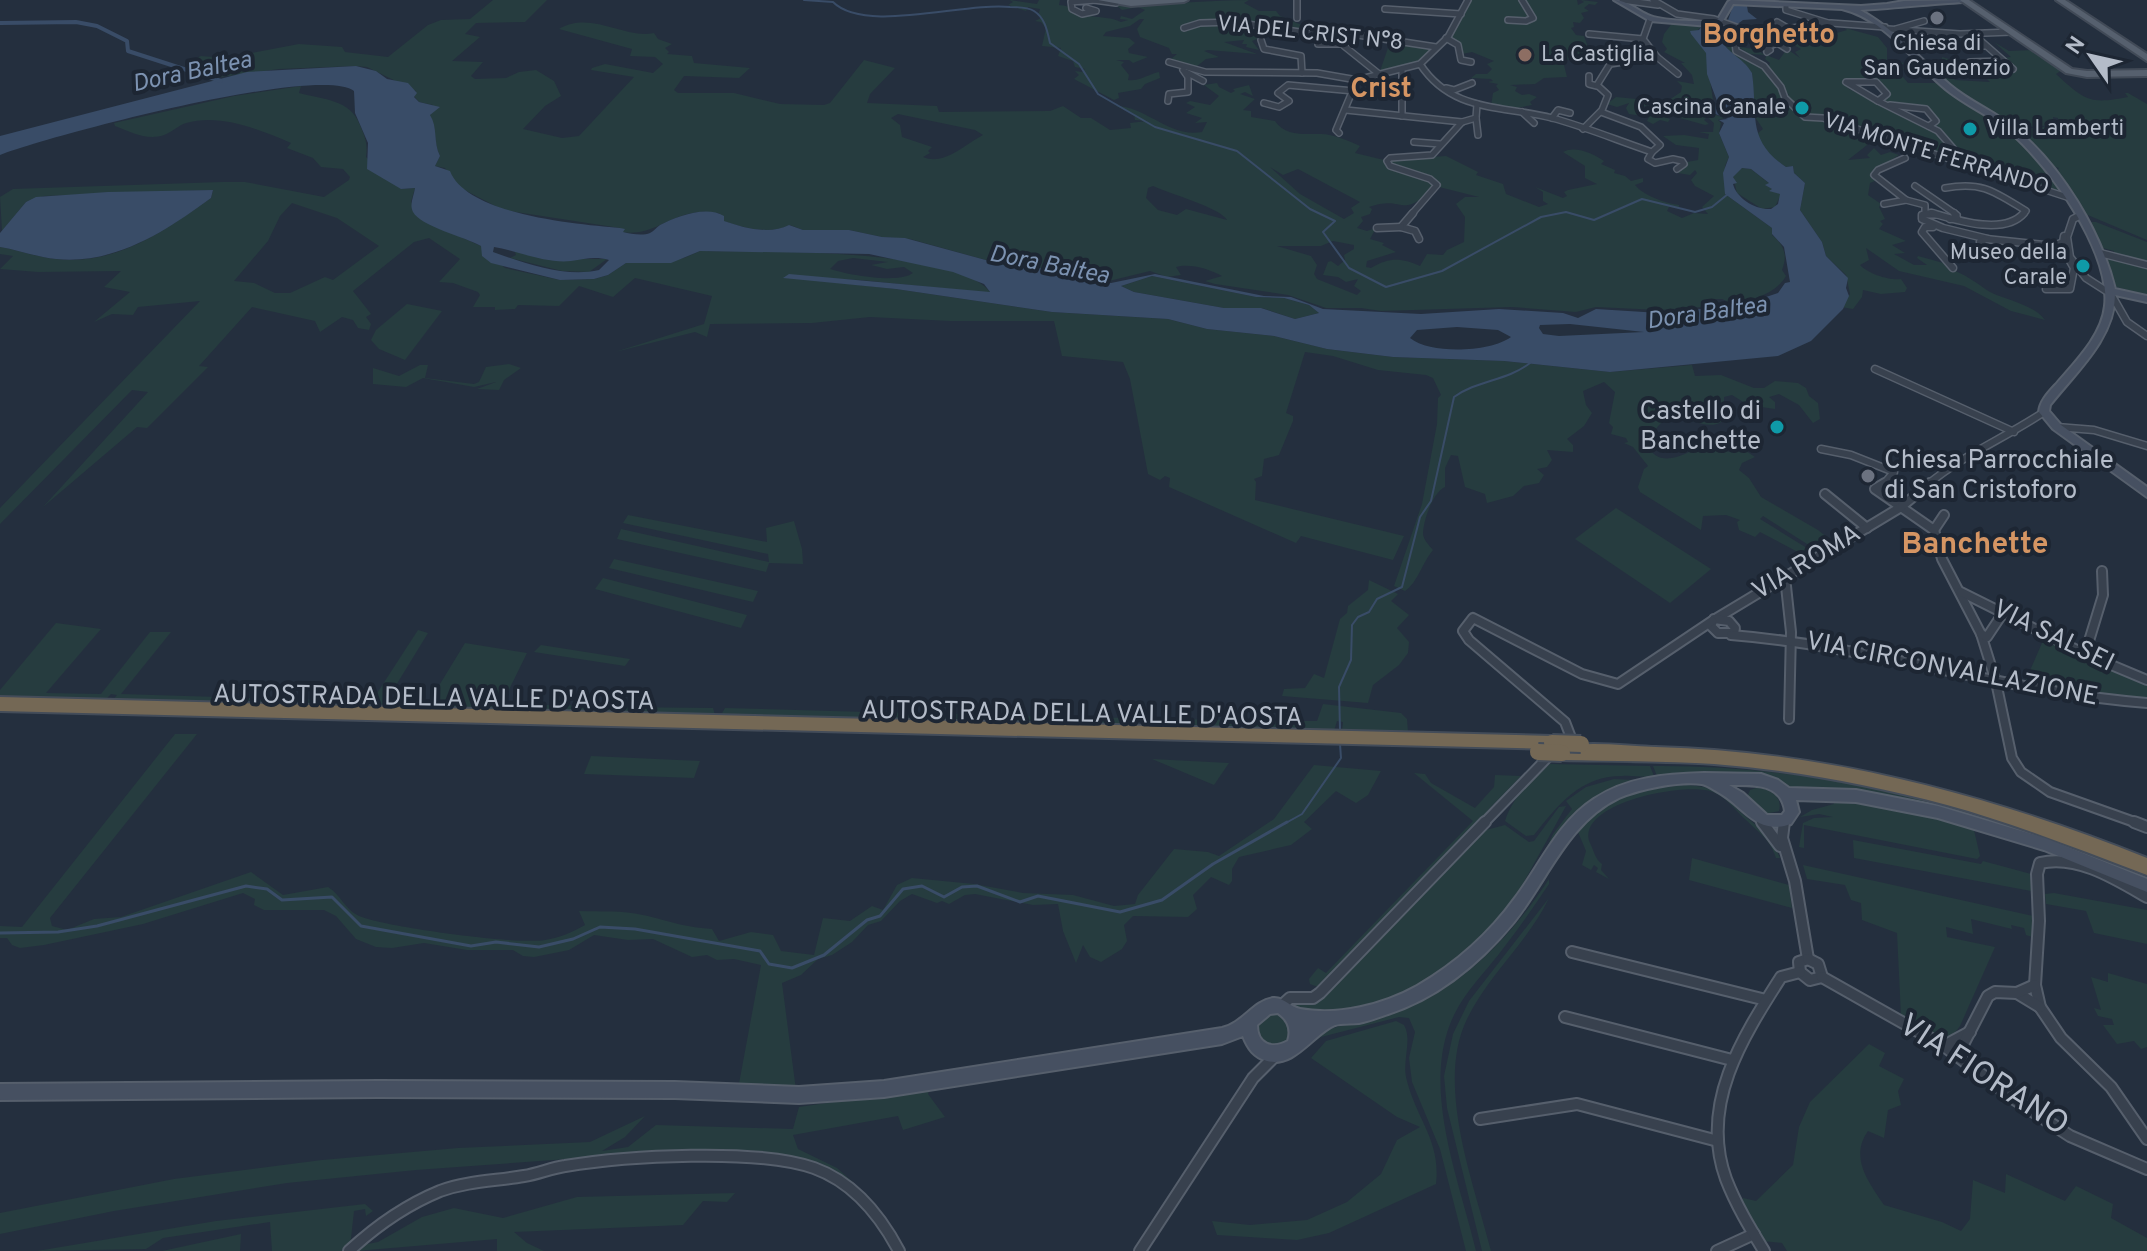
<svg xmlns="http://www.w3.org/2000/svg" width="2147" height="1251" font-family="Overpass,sans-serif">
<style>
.green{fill:#263c3f;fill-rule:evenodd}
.water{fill:#394c67;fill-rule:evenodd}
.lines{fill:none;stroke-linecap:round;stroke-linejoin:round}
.stream-far1{stroke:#394c67;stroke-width:2}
.stream{stroke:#394c67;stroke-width:3}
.canal{stroke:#394c67;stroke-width:4}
.street-far3-casing{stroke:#565f6c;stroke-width:8}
.street-far2-casing{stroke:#565f6c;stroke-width:9}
.street-far1-casing{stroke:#565f6c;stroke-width:12}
.street-casing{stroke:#565f6c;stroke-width:14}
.secondary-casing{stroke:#565f6c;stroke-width:4}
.primary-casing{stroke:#414a57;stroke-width:4}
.highway-casing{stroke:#434c59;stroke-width:4}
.street-far3{stroke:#38414e;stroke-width:5}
.street-far2{stroke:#38414e;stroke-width:6}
.street-far1{stroke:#38414e;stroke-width:8}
.street{stroke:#38414e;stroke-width:10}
.secondary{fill:#465061;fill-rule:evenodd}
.primary{fill:#56606e;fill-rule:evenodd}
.highway{fill:#746855;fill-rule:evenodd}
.highway-bridge-casing{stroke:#434c59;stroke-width:20;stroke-linecap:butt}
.highway-bridge{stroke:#746855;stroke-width:16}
.worship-dot{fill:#6b7280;stroke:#1d2633;stroke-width:3}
.education-dot{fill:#8d6e63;stroke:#1d2633;stroke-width:3}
.culture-dot{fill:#0f9aa8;stroke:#1d2633;stroke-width:3}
.labels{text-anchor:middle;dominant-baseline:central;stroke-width:8;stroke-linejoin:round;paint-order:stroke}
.far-street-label{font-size:22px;fill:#b4bcc9;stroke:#1d2633}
.far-poi-label{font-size:22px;fill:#b4bcc9;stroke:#1d2633;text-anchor:start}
.far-water-label{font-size:24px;font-style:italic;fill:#7c92b1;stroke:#1d2633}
.poi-label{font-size:26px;fill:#b4bcc9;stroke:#1d2633;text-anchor:end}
.street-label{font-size:26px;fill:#b4bcc9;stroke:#1d2633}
.far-district-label{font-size:28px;font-weight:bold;fill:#d59563;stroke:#1d2633}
.quarter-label{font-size:30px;font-weight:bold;fill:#d59563;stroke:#1d2633}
.near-street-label{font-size:32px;fill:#b4bcc9;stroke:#1d2633}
</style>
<rect width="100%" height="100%" fill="#242f3e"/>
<!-- green -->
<g class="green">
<path d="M493,0H547L525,22L476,23L465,34L480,37L452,61L483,62L471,76L475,79L506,78L519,72L536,70L554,81L561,96L545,106L523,129L562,138L579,136L634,77L591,70L592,68L605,64L653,73L663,64L655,57L630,56L632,49L559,29C591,10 626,40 654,33L658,39L672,44L665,48L669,52L667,54L692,56L694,63L750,68L739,78L684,76L674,90L678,93H734L780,104L824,105L830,103L864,60L895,68L870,94L867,103L937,106L939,112L1050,111L1063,106L1081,118H1091L1110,130L1131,128L1130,123L1147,121L1135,120L1134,114L1116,106C1146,106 1169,138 1202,132L1207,122L1195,123L1202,118L1186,113L1195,107L1186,103L1190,101L1210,105L1219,96L1204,85L1217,83L1219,87L1231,93L1235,91L1233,89L1249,85L1253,96L1245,92L1240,94L1255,99L1243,110L1251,111V117L1275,121C1285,136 1302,134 1321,134C1333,134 1349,141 1360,146L1355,153L1384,160L1446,156L1478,172L1476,175L1503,184L1506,194L1539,207L1548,204L1543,201V192L1535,187L1563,198L1567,196L1564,192L1568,190L1597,184L1585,178V166L1563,152C1575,145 1594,154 1604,161L1601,164L1615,170L1614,173L1625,176L1631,181L1643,178V182L1635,185C1643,195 1664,203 1679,205V208L1669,207L1667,211L1682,218L1694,213L1708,214L1702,207L1714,196L1695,186L1691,180L1697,173L1695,170L1690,175L1678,173L1687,162L1698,160L1699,148L1676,145L1663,136L1684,135L1708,139L1709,134L1699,132H1713L1714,123L1707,117L1704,120L1709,124L1705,125L1680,118L1678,116L1682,115L1674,112L1683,110L1678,107L1636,106L1670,119L1668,122L1660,120L1653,124L1647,121L1649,117L1629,114L1626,108L1629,103L1617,107L1607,104L1616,97L1666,102L1681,92L1682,86L1677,81L1694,84L1692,75L1681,63H1685L1664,52L1667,49L1662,42L1664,34L1673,22L1713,26H1702L1692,35L1706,52L1714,107L1711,113L1724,118L1718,120L1721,123L1719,133L1729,157L1725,166V194L1772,228V235C1784,245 1788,255 1782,270L1786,276C1776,294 1750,301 1731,303L1722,299H1707L1702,307L1659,310L1596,307L1576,312L1512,307L1381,311L1361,308H1326L1288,295L1215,284L1205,281L1222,276C1210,269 1189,263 1176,267L1181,275L1167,277L1150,271L1109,281L1060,270L1004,265L910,239L882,237L849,230H803L790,225C770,235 744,228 723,221L719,213C713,213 706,211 700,212C670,214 652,237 622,232L620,228L503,210L455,185L445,168L435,166L440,156C433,143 437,126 430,116L433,105L419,102L414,96L416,91L367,67L356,66L279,69L221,77L207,65L190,61L201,56L225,58L299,44L342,47L345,52L388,57L428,25L441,20L470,19ZM898,114L975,130L983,135C964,145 944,166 923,157L930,153L928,151L932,147L902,137L900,125L891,118ZM1270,167L1283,175L1298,169L1360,202L1351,208L1354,213L1344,219L1300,194ZM1153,186C1170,194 1221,208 1227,220L1186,209L1177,215L1158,210L1146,198L1148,188ZM1435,186L1479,197H1465L1456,204L1465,217L1464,242L1447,250L1443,255L1427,254L1420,266C1401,258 1390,257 1371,268L1366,267L1367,261L1396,252L1382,245L1384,243L1370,239L1376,228L1367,231L1357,228L1363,221L1361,217L1370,214L1372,209L1369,207C1406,194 1400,222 1435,186ZM1333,241L1354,245V249L1344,255L1345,260L1338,266L1331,261L1328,262L1323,275L1338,277L1346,282L1358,279L1354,286L1361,291L1357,295L1317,279L1314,274L1317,265L1311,256L1277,246H1321Z"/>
<path d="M1010,0L1037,4L1039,0H1060L1059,5C1072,5 1078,14 1090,16C1102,18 1111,17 1121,22L1128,20L1120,19L1121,16L1132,19L1145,10L1138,7L1122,10L1115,4C1159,6 1204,0 1249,0L1244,3L1259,11H1276L1280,16L1304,26L1331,31L1325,34L1252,30L1259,38L1252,41L1259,50L1246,47L1247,44H1242L1244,40L1224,42L1257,54L1208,50L1204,51L1219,57L1206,59L1196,67L1173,61L1171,59L1177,54H1172L1169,48L1140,37L1137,29L1144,19H1140L1130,26L1106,32L1103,36L1129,38L1135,43L1128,49L1129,53L1148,57L1133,63L1129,60H1116L1124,62L1121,65L1129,75L1128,80C1138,82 1149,74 1159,72L1160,78L1145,84L1141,89L1118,93L1119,98L1114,100L1074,79L1079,75L1075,71L1082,72L1085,69L1075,67L1073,61L1058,56L1061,48L1042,46L1046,28L1041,22L1035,21L1041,18L1038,15L1040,9L1028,7L1026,11L1008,5L1013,2Z"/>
<polygon points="1469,0 1577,0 1578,5 1584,2 1581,0 1598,2 1595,5 1589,4 1584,8 1589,11 1581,13 1584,18 1580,23 1573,22 1574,27 1571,28 1576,35 1584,36 1588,47 1585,55 1573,53 1573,58 1563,61 1567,77 1544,78 1535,84 1510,85 1517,87 1515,91 1522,95 1529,94 1537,97 1530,102 1532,105 1512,109 1491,106 1493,93 1499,90 1496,86 1498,84 1488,82 1493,81 1491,79 1471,78 1476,74 1487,74 1492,69 1487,64 1494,61 1472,52 1462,54 1448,37"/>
<path d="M1845,28L1878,37L1887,48V60L1904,63L1901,65L1905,69L1898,71L1908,83H1939L2004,125L2047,169L2061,191L1968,162L1933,126L1938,122L1927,107L1880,101L1891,94L1878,83L1846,79L1844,83L1849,89L1936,132L1962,161L1950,151L1947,152L1953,158L1930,150L1926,145L1923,146L1927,151L1851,127L1852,124L1848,123L1843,125L1807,116L1787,98L1785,95H1789L1767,70L1770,63L1765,59L1767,55L1749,54L1739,47L1761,50V53L1779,60L1787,49L1800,58L1795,52L1801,49L1792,44L1791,40C1803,42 1830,35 1847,30Z"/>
<path d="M1730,36V46L1760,66L1802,119L1818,118L1876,138L1848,160L1870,158L1867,155L1874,148L1881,155L1890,152L1899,155L1872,172L1877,180L1870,183L1868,195L1881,204L1879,207L1885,219L1880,221L1883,224L1879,229L1906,241L1892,245L1905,253L1894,254L1914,265H1927L1917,258L1918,256L1947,264V268C1966,274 1976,283 1990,292C2008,301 2033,304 2045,320L2011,311L1964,286L1899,271L1866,248L1869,260L1860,265C1868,274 1891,281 1901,279L1907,288L1905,292L1881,294L1863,290L1862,297L1853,309L1841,307L1850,294L1846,275L1826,256L1822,242L1800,210L1805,183L1794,173L1793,166L1786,167C1774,159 1758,148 1758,133L1763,129L1755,117L1752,73L1721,42L1723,37Z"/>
<polygon points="1390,42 1431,48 1418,64 1379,74"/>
<path d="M1994,42L2009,51L2034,50L2062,70L2056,74C2086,102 2091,104 2128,97L2125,93H2128L2147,104V240L2083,213L2057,171L2059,168L2052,166L2016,129L2057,126L2058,118L2053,117L2054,125L2029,127L2000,118L1943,79L1948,75L1945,67L1959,66H1953L1955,73L1951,75L1955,80L1990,82L1982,74L1985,72L1942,59V57L1977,67L1981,66L1978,63L2001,62L2008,69L2014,70L2002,58L2011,57Z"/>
<path d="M301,86L299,93C324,100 350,99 360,125C365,137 368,144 366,157L401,189L415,188L411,202L436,226L481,246L505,268L560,280L594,279L608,275L626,263L684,258L700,251C758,252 957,247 991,293L860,280L784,277L896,289L1052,312L1168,319L1207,329L1274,336L1327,349L1393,357L1504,361L1610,372L1692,365L1695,376L1721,375L1754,388H1764L1775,381L1798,383L1806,388L1809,396L1818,403L1820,419L1813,423L1799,405L1779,394L1769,397L1775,402V409L1748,405L1732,395L1724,397V403L1730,411C1724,415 1724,422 1717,424C1689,431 1673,392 1647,444C1658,471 1688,454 1704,443L1701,431L1707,430L1718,450L1730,452L1743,449L1755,457L1742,463L1739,470L1749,478L1761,497L1818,530L1833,542L1818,551L1763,516L1760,519L1815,553L1809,558L1760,532L1755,537L1739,530L1737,522L1740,520L1726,515L1703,516L1701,530L1640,492L1638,487L1644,469L1648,466L1633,447L1624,443L1628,442L1626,438L1611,434L1613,427L1609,423L1615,392L1604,382L1583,391L1586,405L1592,413L1584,426L1567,439L1573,445V452L1547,450L1552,460L1547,467L1537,469L1544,475L1539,483L1524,486L1513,496L1487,503L1485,494L1465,487L1458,456L1451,455L1445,468V487C1433,492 1423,521 1423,534C1424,541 1429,545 1433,550C1422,563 1418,582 1405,591L1394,586L1422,504L1437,424L1438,398L1441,395L1433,378L1426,375L1378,370L1333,356L1305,352L1286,413L1293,416V421L1279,455L1264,459L1262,476L1254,479L1256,482L1255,500L1404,536L1393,560L1301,536L1296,543L1169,487L1170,478L1165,476L1160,480L1148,474L1130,379L1123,362L1062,356L1054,321H950L870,317L812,323L710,324L707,337L695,332L615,352L704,324L712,296L635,278L613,297L579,286L559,306L518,305L515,309L495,310V307H473L480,295L478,292L453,283L439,282L460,259L429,238L414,242L353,291L371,314L366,317L371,324L369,330L358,328L353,320L342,317L320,332L315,321L252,307L199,366L208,367L147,428L137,427L43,507L148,392L132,390L0,524V508L200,301L138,307L133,315L112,314L94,322L130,292L104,287L121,271L38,272L0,269L13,256L0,254V247C18,250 37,257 56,259C116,266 164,231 211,198L213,190L44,196L26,202L2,231L0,197L13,189L223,182H245L324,197L349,180L350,177L343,169L321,167L313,158L287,148L291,143C261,130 220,113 186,123C179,125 172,132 164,135C147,141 131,132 115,126L114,123L234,96ZM292,203L337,218L379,246L333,280L325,277L290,293H275L254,283L234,281L268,241L280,216ZM853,258L888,262L871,265L887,269L904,267L913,273C898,284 849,275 830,269L838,261Z"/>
<polygon points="1742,168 1751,169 1770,184 1766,185 1772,189 1771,191 1781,194 1775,207 1762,209 1737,193 1733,176"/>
<polygon points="2088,222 2096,222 2147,242 2147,261 2114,255 2114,251 2103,248"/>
<polygon points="514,250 549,259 607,259 589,272 562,271 510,258 516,255"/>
<polygon points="2107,257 2147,267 2147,295 2116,287"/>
<polygon points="1152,276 1256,297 1284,298 1309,305 1319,313 1295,319 1262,308 1224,308 1134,292 1121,286"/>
<polygon points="407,304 442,311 405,360 379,349 371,340 376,330"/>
<polygon points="509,364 521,368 504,380 499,390 477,389 496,382 474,387 423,378 406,387 373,384 373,368 399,376 420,365 428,365 425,378 474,384 479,382 486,367"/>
<polygon points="1616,508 1711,569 1670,603 1575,539"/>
<polygon points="628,515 767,542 766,528 794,521 802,549 803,564 769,563 766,572 617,539 621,529 769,562 768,554 623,523"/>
<polygon points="614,559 758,591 753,602 609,568"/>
<polygon points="603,578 747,615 741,628 595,589"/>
<polygon points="1369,580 1398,594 1391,601 1409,615 1397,628 1409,642 1408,653 1399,665 1373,685 1368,703 1282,696 1284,689 1305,688 1314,674 1324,678 1340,619 1347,613 1348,606 1368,590"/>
<polygon points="56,623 101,629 46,693 101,694 150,632 171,632 121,694 251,698 247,703 113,700 117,695 111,694 106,699 0,697 0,690"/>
<polygon points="418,630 428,633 387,700 405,701 403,707 257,703 262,698 372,701"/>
<polygon points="2045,636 2147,683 2147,698 2102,696 2025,682"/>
<polygon points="465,643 527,653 502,704 598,706 599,712 408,707 413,702 429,702"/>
<polygon points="541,645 630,659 625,666 534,652"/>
<polygon points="1323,704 1401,713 1407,719 1408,732 1342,731 1343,722 1337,721 1334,731 1269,729 1271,721 1317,721"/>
<polygon points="610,707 713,708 715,715 605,713"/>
<polygon points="725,708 867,712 867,720 721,715"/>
<polygon points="877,712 1002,715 1006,723 872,720"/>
<polygon points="1014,716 1135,718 1139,726 1011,724"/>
<polygon points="1148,719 1259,720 1264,730 1146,727"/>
<path d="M175,734H197L50,918L52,926L67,930L94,919L121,917L251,872L283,895L328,887C341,895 345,910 359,916C385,927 517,945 545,940C559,938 573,932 585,925L579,911C601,912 622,910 643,915C670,921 682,927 712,929L719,941L751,932L773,935L781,951L814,955L823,918L850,921L872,906L883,910L897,885L912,878L974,884L1023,893L1073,895L1114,906L1135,904L1138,895L1174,849L1208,852L1219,856L1274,819L1314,765L1381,771L1368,795L1356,803L1336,791L1304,822L1312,829L1291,845L1239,857L1232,869V881L1229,885L1211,877L1193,895L1197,909L1188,917L1133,916L1124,925L1127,941L1122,949L1101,962L1090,957L1083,945L1076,963L1063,931L1058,904L1033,905L975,894L965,895L949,904L942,901L937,903L912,894L900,901L881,921L868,925L852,942L832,955L818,959L801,975L782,983L796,1090L738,1089L761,965L734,959L717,960L707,955L692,957L653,939L628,940L594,935L569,950L534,957L523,956L513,950H467L424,943L392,948L376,947L356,939L336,916L324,910H264L254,905L255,899L243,893L143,924L44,945L20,948L12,945L7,938H0V926L22,927Z"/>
<polygon points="591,756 700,761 694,778 584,774"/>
<polygon points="1152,759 1229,763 1214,785"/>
<path d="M1550,764L1650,766L1654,776C1642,778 1633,775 1622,776C1580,776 1558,805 1534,835L1526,836L1505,821C1513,796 1531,781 1550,764Z"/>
<path d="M1653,766C1762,765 1870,783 1974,813C1993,819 2021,823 2036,835L1964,814L1856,790L1794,789L1695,774L1657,776Z"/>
<polygon points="1414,773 1425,774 1431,783 1475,808 1494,787 1495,775 1521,776 1488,810 1482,822 1318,987 1310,984 1309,979 1318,968 1326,973 1473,821"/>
<path d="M1614,779L1634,780C1584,800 1572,823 1540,863L1553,834L1572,809L1566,801L1586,787Z"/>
<path d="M1686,785C1724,788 1719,794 1745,816C1762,830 1772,837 1780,858H1776C1770,839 1759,833 1746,820C1735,810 1727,798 1713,792C1687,781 1574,803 1590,843C1594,851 1595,859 1602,864L1601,870L1609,879L1596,872L1598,868L1594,865L1591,870L1582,865L1586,851L1578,832C1604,796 1644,789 1686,785Z"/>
<path d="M1756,788C1769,788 1783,796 1779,811L1765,814L1747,797L1750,790Z"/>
<polygon points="1832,799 1902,809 1973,826 1980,856 1977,859 1804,825 1804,848 1799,847 1803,823 1814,818 1833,817 1819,814 1800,817 1812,810 1834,804"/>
<polygon points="1566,806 1515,898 1483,935 1450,966 1412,992 1354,1011 1298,1013 1288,1003 1306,1005 1324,998 1486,830 1505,825 1529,842 1534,841 1559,807"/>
<polygon points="1853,840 1981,864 1983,861 2031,874 2031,891 1854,858"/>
<polygon points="1692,858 1789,885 1792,908 1689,880"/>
<polygon points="1803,865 2033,916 2032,937 2026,935 2024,928 2011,925 2012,929 1971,919 1973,934 1946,927 1947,937 1995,947 1960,1026 1953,1035 1939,1038 1901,1016 1897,933 1862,920 1861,903 1851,900 1845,885 1807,879"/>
<path d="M1549,879V884C1533,908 1517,931 1499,954C1484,973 1466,991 1455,1013C1419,1084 1459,1178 1476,1251H1466L1440,1149L1412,1082L1409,1058L1415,1032L1409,1018L1399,1017L1321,1037L1301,1050C1307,1045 1313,1037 1320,1033C1332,1026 1379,1018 1397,1012C1461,990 1513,934 1549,879Z"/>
<polygon points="2054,893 2147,910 2147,944 2094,933 2086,911 2046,904 2045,894"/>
<path d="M1549,898C1528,942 1488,975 1467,1019C1435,1085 1474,1183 1491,1251H1482L1447,1108L1444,1076L1453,1034L1469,1001Z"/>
<polygon points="2108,973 2147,984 2147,1047 2141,1049 2134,1041 2117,1044 2103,1025 2114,1025 2112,1019 2098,1016 2094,1008 2101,1010 2091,977 2108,982"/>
<circle cx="1274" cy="1030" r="17"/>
<path d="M1396,1021L1404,1025C1413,1041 1401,1062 1407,1081C1417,1120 1441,1141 1436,1184L1329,1233L1297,1240L1217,1235L1212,1221L1250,1225L1307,1220L1347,1202L1381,1174L1397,1140L1420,1127L1397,1117L1311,1058L1326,1041Z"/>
<path d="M1869,1044L1885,1053L1879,1066L1904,1079L1898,1091L1901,1105L1888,1110L1884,1138L1868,1131C1849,1158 1869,1182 1884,1205L1942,1222L1961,1231L1970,1219L1973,1180L2005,1193L2006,1174L2065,1201L2076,1186L2113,1204L2111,1218L2147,1238V1251H1787L1782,1243L1762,1241L1742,1202L1743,1198L1756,1201L1793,1165L1799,1127L1810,1102Z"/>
<polygon points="930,1088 928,1094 945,1117 903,1130 898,1116 793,1135 798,1149 837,1168 855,1184 820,1163 776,1154 610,1156 416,1170 287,1183 114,1211 0,1234 0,1213 174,1179 322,1160 458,1148 590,1142 645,1116 625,1137 602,1151 628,1147 656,1125 793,1129 799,1107"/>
<polygon points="735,1193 727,1202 703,1201 683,1225 514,1232 527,1243 544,1251 497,1251 497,1239 356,1251 358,1246 378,1242 422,1217 454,1208 503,1218 577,1197"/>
<polygon points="365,1204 373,1211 366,1216 365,1209 354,1211 350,1247 345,1251 272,1251 270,1222 163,1238 146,1249 37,1251 216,1221"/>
<polygon points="241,1234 240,1251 162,1251"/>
</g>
<!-- water -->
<g class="water">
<path d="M1735,0H1746L1748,12L1757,19L1743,20L1720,37C1726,53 1743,57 1752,73C1758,115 1746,140 1786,167L1793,166L1794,173L1805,183L1800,210L1822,242L1826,256L1848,278L1846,288L1849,296L1843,309L1811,341L1778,356L1610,372L1504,361L1393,357L1327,349L1274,336L1207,329L1168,319L1052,312L896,289L783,278L789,274L990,292L984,284L953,272L869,254L700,251L671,263H626L608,275L594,279L560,280L491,263L482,256L481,246C465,237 420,226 413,212C409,204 414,196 415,188L401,189L367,169L368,143L355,113L354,91C319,64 49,136 0,155V136L247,72L356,66L376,71L387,79L408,83L417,93L414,97L419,102L440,107L430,115C438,127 433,142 440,156L435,166L450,171C467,215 576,224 620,228L625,229L623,232C631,234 643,236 650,233C654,231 657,227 660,225C677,216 707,205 724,216V221C744,228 770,235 789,225L803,230H849L882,237L905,238L1004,265H1025L1111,283L1155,274L1264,296L1291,297L1323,309L1421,314L1499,309L1563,313L1578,318L1596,309L1660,313L1742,305L1778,293L1785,283L1790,282L1784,247L1772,234V228L1725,194L1723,173L1729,157L1719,133L1724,123L1719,120L1728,119L1713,113L1717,101L1707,74L1706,53L1691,34L1690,31L1699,30L1702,26L1727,23ZM1742,168L1751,169L1769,183L1765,185L1772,189L1769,191L1780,194L1778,204L1771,209C1754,210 1736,197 1733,184L1737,183L1733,177ZM494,247C518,251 547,264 571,261C585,259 595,256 609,260L599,270C565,278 524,263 493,252ZM1152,276L1256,297L1284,298L1309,305L1319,313L1295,319L1261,308H1224L1134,292L1121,286ZM1570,324L1644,332L1559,336L1543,334L1539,328L1540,325ZM1457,327L1498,330L1511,337C1491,352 1431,355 1410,338L1417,330Z"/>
<path d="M213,190L211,198C166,231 115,265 56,259C37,257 18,250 0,247V233L26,202L36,197L108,192Z"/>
</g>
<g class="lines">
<!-- stream-far1 -->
<g class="stream-far1">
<path d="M804,0L833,2C865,34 964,2 1010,7C1017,7 1028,7 1034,11C1045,18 1047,30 1050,43L1079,64L1098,94L1155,127L1237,151L1310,209L1335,221L1323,232L1349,268L1386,287L1442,271L1541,217L1566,212L1594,220L1642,199L1695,212L1712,207L1728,194"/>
<path d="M1340,730L1339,687L1351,660L1352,625L1358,617L1369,612L1377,599L1402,587L1420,517L1431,501L1454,397C1477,380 1507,381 1530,363"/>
<polyline points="1284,824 1302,814 1341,758 1340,744"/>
</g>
<!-- stream -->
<polyline class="stream" points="0,933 58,932 97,926 246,886 267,889 282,900 332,897 361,926 471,946 496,942 539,947 573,939 600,927 635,929 760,951 769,964 792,968 824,955 867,920 880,916 903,889 922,886 944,897 962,887 977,886 1020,902 1038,896 1120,912 1162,900 1213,864 1287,822"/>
<!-- canal -->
<polyline class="canal" points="0,23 76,22 97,26 127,41 128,51 221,81"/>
<!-- street-far3 casing -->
<g class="street-far3-casing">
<g id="street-far3">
<polyline points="1094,0 1116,3"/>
<polyline points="1297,0 1297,18"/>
<polyline points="1622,0 1658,5"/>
<polyline points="1653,0 1677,14 1714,19 1753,33 1831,23 1885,27"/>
<polyline points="1786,7 1786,10 1828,23"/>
<polyline points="1086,8 1096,11 1082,14 1072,9 1071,2 1096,0"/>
<polyline points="1385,9 1461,14"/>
<polyline points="1508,20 1526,21 1533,18 1522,0"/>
<polyline points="1777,22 1789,29"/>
<polyline points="1184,28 1200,23 1234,22 1320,35 1338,32 1436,47"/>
<polyline points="1888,29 1960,34 2011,32"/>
<polyline points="1896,29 1924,21"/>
<polyline points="1589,34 1643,39"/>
<polyline points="1763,34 1787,49"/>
<polyline points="1973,34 2013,69"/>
<polyline points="1446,38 1458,45 1461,60 1471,62"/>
<polyline points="1261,40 1264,49 1301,56 1302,73"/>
<polyline points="1735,43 1736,51 1764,66 1781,87 1785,98 1805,117 1823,118 2067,197"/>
<polyline points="1318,44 1339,44"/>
<polyline points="1344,46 1379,74"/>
<polyline points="1967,46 1985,46"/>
<polyline points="1767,52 1770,50 1765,48 1777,43"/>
<polyline points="1657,57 1678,74"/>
<polyline points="1169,62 1205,72 1317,73 1357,80"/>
<polyline points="1970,62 2003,61"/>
<path d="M1420,64C1452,113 1502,105 1552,118C1586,127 1619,141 1652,152L1660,145L1641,127L1601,112"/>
<polyline points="1402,71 1402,116"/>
<polyline points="1186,72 1203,81"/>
<polyline points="1589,76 1589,84 1597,86"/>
<polygon points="1846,82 1876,82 1887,94 1878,101"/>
<polyline points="1446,88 1454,90 1472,83"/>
<polyline points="1168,101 1169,94 1188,92 1188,77 1183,70"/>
<polyline points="1878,101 1938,131 1965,162"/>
<polyline points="1264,103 1279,107 1289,101 1278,93 1288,85 1354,91"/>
<polyline points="1890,105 1926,109 1936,121 1929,126"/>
<polyline points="1346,110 1462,122"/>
<polyline points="1522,112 1534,123"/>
<polyline points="1476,118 1478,135"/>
<polyline points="1552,118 1558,110 1570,113"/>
<polyline points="1583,129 1602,110 1608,95 1597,85 1610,64 1657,57 1643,39 1650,19"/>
<polyline points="1339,133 1336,130 1357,80 1420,64 1448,37 1468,0"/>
<polyline points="1414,142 1440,144"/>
<polyline points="1652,152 1648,159 1655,163 1673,159 1682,161 1684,164 1677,169"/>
<polyline points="1915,186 1957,215"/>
<path d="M1945,188C1983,181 1995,192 2026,211L2022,215"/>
<polyline points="1906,200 1925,205 1925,213"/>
<polyline points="1884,204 1906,200 1874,175 1878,170 1905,158"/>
<polyline points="1411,215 1437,185 1430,179 1390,166 1387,161 1390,158 1432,155 1462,122 1476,118 1477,104"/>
<polyline points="1922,215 1939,215"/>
</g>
</g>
<!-- street-far2 casing -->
<g class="street-far2-casing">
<g id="street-far2">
<polyline points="1413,213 1401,227 1415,231 1419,239"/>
<polyline points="1931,213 1922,215 1922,219 1943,228 1988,239"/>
<path d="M1932,213C1956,220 2004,236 2024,213"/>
<polyline points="2079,216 2073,219 2067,237 2070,257 2086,278 2111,294 2127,322 2147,336"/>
<polyline points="1950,219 1957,218 1954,213"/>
<polyline points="1933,227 1925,227 1922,232 1953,268"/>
<polyline points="1377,228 1401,227"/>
<polyline points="2100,253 2147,265"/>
<polyline points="1985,255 1980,242 1986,239 2054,246 2063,242 2064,236"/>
<polyline points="2046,289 2070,289 2074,268 2070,261"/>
<polyline points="1875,369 2014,432"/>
<polyline points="2057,427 2094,430 2147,446"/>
<polyline points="1821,449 1851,455 1894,472 1883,485"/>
<path d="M1927,485C1963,455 2005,438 2044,412"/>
</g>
</g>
<!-- street-far1 casing -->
<g class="street-far1-casing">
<g id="street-far1">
<polyline points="1885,483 1875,489 1934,530 1942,559 1981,634 1996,682 2012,758 2021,772 2050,792 2140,824"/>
<polyline points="1825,494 1867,528"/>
<polyline points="1934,530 1944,515"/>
<polyline points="1785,577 1791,632 1789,719"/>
<polyline points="1961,592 2085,654 2147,680"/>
<polyline points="1717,618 1901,507 1930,483"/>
<polygon points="1714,619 1729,621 1735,628 1734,633 1718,633 1711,626"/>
<polyline points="1981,634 1987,637 2003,613"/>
<path d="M1731,635C1872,646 2006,692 2147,703"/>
<polyline points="2085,654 2103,595 2102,571"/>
<polyline points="1563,742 1570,735 1565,722 1469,640 1463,631 1473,618 1582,674 1618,684 1712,621"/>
<polyline points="1760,819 1764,824"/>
<polyline points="1483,824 1551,754"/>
<polyline points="1783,824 1786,820"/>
</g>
</g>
<!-- street casing -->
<g class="street-casing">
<g id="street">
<polyline points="1762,822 1780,846"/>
<polyline points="1784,822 1782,838 1795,881 1808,959"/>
<polyline points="2134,822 2147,827"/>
<path d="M2147,897C2116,879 2077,854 2040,863L2037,874L2039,921L2035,985L2040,1007L2061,1038L2111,1087L2147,1139"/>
<polyline points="1572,952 1766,1000"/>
<polyline points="1808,959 1799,962 1800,972 1810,980 1822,977"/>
<polyline points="1808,959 1818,964 1822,977"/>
<polyline points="1822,977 1944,1046 2014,1099 2070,1136 2147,1169"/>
<polyline points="2017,993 2040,1007"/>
<polyline points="1279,1008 1290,998 1313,998 1320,993 1485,822"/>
<polyline points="1565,1017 1732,1060"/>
<polyline points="1944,1046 1970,1032"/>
<polyline points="1957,1056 1988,996 1995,992 2017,993 2035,985"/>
<polyline points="1480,1119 1577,1104 1718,1141"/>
<path d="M349,1251C376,1226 406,1205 440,1191C468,1181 495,1181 524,1176C538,1174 551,1168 565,1166C625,1156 758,1148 814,1168C853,1182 880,1215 899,1251"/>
<polyline points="1140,1251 1253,1078 1276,1055"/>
<polyline points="1717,1251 1754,1234"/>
<path d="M1764,1251C1750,1228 1736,1205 1726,1179C1699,1105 1742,1038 1781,977L1800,972"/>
</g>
</g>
<!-- secondary casing -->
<g class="secondary-casing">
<g id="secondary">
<path d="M1614,0C1627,0 1636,10 1648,15C1660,21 1706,23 1718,19L1728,2L1731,0L1861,6L1887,4L1904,1L1967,0L1964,2C1929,4 1894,8 1860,10C1895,29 1920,59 1950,85C1970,102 1996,112 2016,129C2062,167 2101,232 2115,289L2147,296V302L2115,295C2114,339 2076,372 2050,405L2049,411L2061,425L2147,487V497L2053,429L2039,412C2040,400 2050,391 2058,382C2076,361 2102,335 2105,306C2111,253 2051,168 2012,134C1991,115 1963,105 1942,86C1911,59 1884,19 1842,9L1733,4L1723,21L1709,26L1650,21Z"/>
<path d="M1704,773L1761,774L1778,780L1789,788L1856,790L1938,806L2045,838L2147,879V892L2044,850L1938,818L1856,802L1796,800L1799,812L1791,824C1756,836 1745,807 1718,792C1713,789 1707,785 1702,784C1679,781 1640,789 1619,798C1568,822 1547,881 1514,922C1481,962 1438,998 1388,1014C1379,1017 1369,1021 1359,1023C1351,1024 1342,1023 1335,1025C1313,1034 1295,1068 1267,1061C1254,1057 1248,1049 1243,1036L1222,1044L884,1097L799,1103L675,1098L378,1097L0,1100V1084L378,1081L675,1082L799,1087L884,1081L1222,1028C1243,1023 1253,1001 1273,998C1284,997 1290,1007 1300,1009C1338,1016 1383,1005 1417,986C1455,964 1489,934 1515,898C1540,865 1558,822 1594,799C1627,777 1666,774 1704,773ZM1729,785C1751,785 1781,782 1785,811L1782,815H1767L1743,793ZM1278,1013C1288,1020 1292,1029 1288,1041C1272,1050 1257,1044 1257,1025L1270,1014Z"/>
</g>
</g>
<!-- primary casing -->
<g class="primary-casing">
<g id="primary">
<polygon points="1098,0 1188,0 1184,2 1131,6"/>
<polygon points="1960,0 1969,0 2072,69 2087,71 2147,70 2147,76 2087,77 2066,73"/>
<polygon points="2056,0 2065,0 2147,54 2147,61"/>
</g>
</g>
<!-- highway casing -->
<g class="highway-casing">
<path id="highway" d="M0,697L1552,736L1558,738L1561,743L1559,747C1589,741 1625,746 1656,747C1826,751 1990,795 2147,858V875C2080,850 2016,824 1947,805C1871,785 1792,770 1714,764C1663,761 1613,761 1562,760L1556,758L1553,753L1555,749L0,711Z"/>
</g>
<!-- street-far3 -->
<use href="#street-far3" class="street-far3"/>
<!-- street-far2 -->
<use href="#street-far2" class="street-far2"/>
<!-- street-far1 -->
<use href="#street-far1" class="street-far1"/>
<!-- street -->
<use href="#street" class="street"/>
<!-- secondary -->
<use href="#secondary" class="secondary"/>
<!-- primary -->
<use href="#primary" class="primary"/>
<!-- highway -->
<use href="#highway" class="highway"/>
<!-- highway-bridge casing -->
<g class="highway-bridge-casing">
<g id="highway-bridge">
<polyline points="1552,743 1581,744"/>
<polyline points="1538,752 1562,753"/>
</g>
</g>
<!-- highway-bridge -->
<use href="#highway-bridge" class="highway-bridge"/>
</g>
<!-- markers -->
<g class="worship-dot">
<circle cx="1937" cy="18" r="8"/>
<circle cx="1868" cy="476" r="8"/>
</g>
<circle class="education-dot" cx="1525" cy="55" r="8"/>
<g class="culture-dot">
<circle cx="1802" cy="108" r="8"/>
<circle cx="1970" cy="129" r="8"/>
<circle cx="2083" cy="266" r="8"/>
<circle cx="1777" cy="427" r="8"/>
</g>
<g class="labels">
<!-- far-street labels -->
<g class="far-street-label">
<text transform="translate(1310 34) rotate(6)">VIA DEL CRIST N°8</text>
<text transform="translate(1936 155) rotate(17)">VIA MONTE FERRANDO</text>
</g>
<!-- far-poi labels -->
<g class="far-poi-label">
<text x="1937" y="44" text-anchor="middle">Chiesa di<tspan x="1937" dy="25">San Gaudenzio</tspan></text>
<text x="1541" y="55">La Castiglia</text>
<text x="1786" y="108" text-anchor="end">Cascina Canale</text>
<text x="1986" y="129">Villa Lamberti</text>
<text x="2067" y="253" text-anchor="end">Museo della<tspan x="2067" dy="25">Carale</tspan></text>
</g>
<!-- far-water labels -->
<g class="far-water-label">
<text transform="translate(192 73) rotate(-12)">Dora Baltea</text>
<text transform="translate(1049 266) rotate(11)">Dora Baltea</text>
<text transform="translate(1707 314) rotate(-8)">Dora Baltea</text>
</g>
<!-- poi labels -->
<g class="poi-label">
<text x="1761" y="412">Castello di<tspan x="1761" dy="30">Banchette</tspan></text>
<text x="1884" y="461" text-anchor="start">Chiesa Parrocchiale<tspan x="1884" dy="30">di San Cristoforo</tspan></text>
</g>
<!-- street labels -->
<g class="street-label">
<text transform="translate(1807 563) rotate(-31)">VIA ROMA</text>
<text transform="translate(2053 637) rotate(26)">VIA SALSEI</text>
<text transform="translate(1952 670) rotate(11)">VIA CIRCONVALLAZIONE</text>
<text transform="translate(434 699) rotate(1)">AUTOSTRADA DELLA VALLE D'AOSTA</text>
<text transform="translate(1082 715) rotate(1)">AUTOSTRADA DELLA VALLE D'AOSTA</text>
</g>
<!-- far-district labels -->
<g class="far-district-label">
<text x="1769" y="36">Borghetto</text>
<text x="1381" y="90">Crist</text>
</g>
<!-- quarter labels -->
<g class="quarter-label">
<text x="1975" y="545">Banchette</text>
</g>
<!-- near-street labels -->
<g class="near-street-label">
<text transform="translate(1983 1076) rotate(33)">VIA FIORANO</text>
</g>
</g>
<!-- north arrow -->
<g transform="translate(2091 56) rotate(304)" stroke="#1d2633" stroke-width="6" paint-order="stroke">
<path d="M0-6L14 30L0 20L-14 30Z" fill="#b4bcc9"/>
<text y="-12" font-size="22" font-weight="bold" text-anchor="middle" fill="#b4bcc9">N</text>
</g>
</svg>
